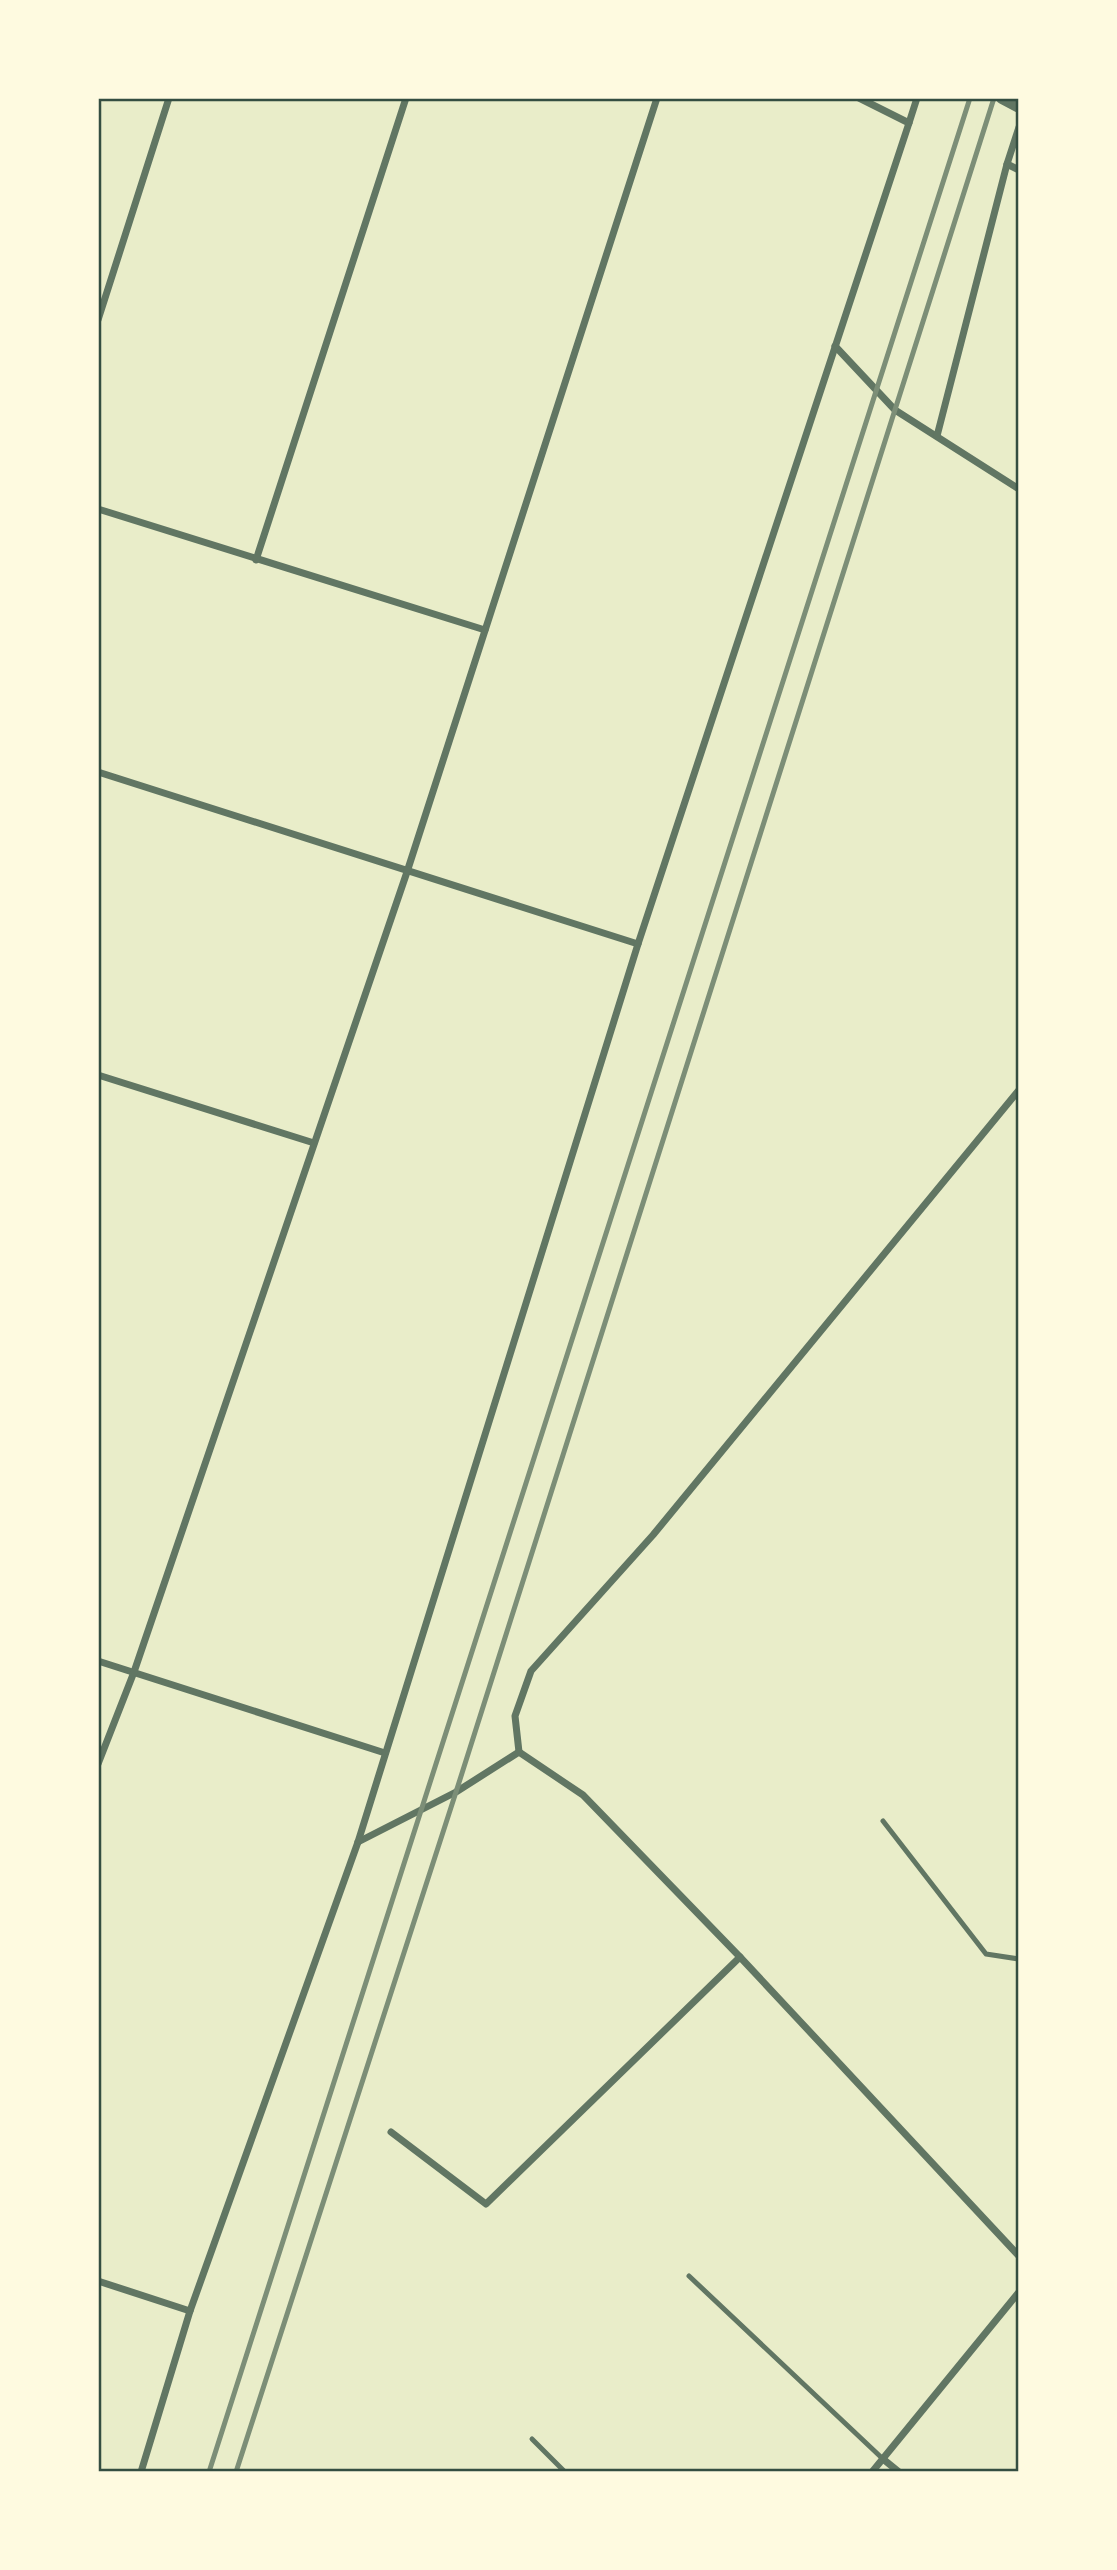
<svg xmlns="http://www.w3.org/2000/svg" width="1117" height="2570" font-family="Spectral,serif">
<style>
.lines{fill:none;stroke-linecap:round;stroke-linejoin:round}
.service{stroke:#617663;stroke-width:5}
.minor{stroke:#617663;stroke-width:7}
.tertiary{stroke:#617663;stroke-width:12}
.rail{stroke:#7c8e77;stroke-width:5}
.neatline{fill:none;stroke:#344e41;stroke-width:2.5}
</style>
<rect width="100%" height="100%" fill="#e9edc9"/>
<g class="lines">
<!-- service -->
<g class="service">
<polyline points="883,1821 986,1954 1019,1959"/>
<polyline points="689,2276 883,2459"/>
<polyline points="532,2439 565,2472"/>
</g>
<!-- minor -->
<g class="minor">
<polyline points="909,123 917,98"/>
<polyline points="1007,164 1019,127"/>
<polyline points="98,320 169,98"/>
<polyline points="835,346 895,410 1019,489"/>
<polyline points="937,436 1007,164 1019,170"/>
<polyline points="98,509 485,630"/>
<polyline points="256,560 406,98"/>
<polyline points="98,772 638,944"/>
<polyline points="98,1075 314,1143"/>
<polyline points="98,1661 385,1753"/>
<polyline points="519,1752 515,1716 531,1671 653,1535 1019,1090"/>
<polyline points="519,1752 583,1795 740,1957 1019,2256"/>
<polyline points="98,1764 134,1672 407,872 657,98"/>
<polyline points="358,1842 456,1792 519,1752"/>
<polyline points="391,2132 486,2204 740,1957"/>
<polyline points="98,2281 190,2311"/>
<polyline points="883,2459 899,2472"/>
<polyline points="141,2472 190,2311 358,1842 638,944 909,123 859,98"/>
<polyline points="872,2472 1019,2292"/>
</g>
<!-- tertiary -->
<polyline class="tertiary" points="1002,98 1019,107"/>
<!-- rail -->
<g class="rail">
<polyline points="209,2472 970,98"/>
<polyline points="236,2472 456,1792 994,98"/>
</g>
</g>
<!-- border -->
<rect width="1117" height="2570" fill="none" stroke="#fefae0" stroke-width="200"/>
<rect x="100" y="100" width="917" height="2370" class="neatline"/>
</svg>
